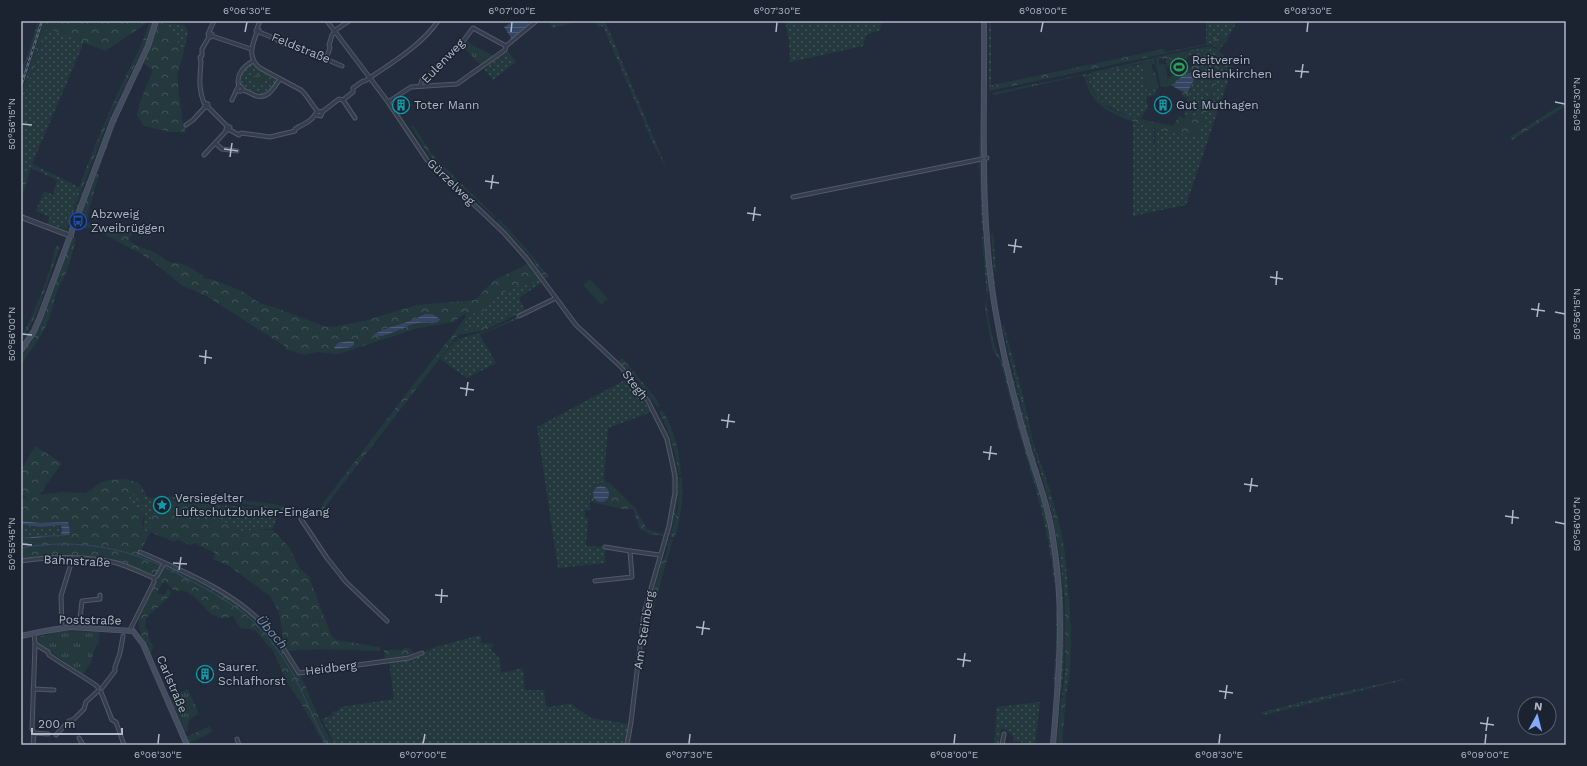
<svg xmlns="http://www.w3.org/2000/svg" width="1587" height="766" font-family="'Work Sans',sans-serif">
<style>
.grass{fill:url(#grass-dots)}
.forest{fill:url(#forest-crowns)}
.wetland{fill:url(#wetland-marsh)}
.park{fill:url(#park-tufts)}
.pitch{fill:#24393e}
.water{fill:url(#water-rules)}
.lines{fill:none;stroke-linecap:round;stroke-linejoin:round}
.stream{stroke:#354664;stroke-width:1}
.minor-casing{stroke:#515967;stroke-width:5}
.tertiary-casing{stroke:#515967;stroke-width:6}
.secondary-casing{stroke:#515967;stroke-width:6}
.minor{stroke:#363e4d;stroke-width:3}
.tertiary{stroke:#363e4d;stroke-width:4}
.secondary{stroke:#444d60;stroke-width:4.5}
.rail-casing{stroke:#586274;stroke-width:2.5}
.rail{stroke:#1b2331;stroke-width:1;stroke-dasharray:3;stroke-linecap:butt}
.ticks{fill:none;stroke:#b1b9c8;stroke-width:1.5}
.labels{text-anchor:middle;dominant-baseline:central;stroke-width:3;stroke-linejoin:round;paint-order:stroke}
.street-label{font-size:12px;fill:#b1b9c8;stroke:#1b2331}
.poi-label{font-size:12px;fill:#b1b9c8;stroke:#1b2331;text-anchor:start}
.water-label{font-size:13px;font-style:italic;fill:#788eb1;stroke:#1b2331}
.neatline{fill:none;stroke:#b1b9c8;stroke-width:1.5}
.ticks-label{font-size:10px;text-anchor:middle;fill:#b1b9c8}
</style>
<defs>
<pattern id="grass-dots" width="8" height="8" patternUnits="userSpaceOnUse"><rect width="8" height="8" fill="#24393e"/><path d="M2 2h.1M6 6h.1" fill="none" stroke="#415458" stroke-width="1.8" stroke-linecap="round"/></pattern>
<pattern id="forest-crowns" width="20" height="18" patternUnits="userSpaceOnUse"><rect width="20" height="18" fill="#24393e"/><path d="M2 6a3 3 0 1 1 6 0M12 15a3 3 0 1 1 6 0" fill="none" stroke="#415458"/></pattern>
<pattern id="wetland-marsh" width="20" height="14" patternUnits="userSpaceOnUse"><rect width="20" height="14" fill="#24393e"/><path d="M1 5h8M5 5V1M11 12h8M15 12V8" fill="none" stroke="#415458"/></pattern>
<pattern id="park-tufts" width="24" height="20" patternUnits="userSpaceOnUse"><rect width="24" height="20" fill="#24393e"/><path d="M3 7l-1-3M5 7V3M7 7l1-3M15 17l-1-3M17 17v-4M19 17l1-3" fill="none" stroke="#415458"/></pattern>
<pattern id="water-rules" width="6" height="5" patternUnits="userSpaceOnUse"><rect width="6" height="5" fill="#354664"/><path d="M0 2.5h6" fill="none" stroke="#505f79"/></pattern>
</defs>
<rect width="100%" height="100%" fill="#222c3d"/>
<!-- grass -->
<g class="grass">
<polygon points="153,21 148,42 118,103 92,171 111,116 147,42"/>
<polygon points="549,21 580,21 552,28"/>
<polygon points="596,21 605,21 667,170 653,143 603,26 598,27"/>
<polygon points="785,21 882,21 880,30 866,35 863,46 790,62 789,42"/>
<rect x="989" y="21" width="2" height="65"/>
<polygon points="1206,21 1237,21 1226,41 1219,50 1213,45 1206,45"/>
<path d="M163,23L184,25L188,31L184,51C178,40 169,33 163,23Z"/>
<polygon points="47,28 84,42 32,164 79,187 66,226 62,229 47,224 50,217 36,211 44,191 53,195 57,180 31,168 27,170 21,184 21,104"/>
<path d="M1211,46L1220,52L1203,102L1192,123L1191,116C1196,110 1195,107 1191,101L1187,104L1191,109L1189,116L1184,114L1187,107L1184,104L1188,97Z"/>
<polygon points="1204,49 1199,57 1199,62 1193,54 1172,65 1171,64 1167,67 1166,58 1178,56 1179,54"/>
<polygon points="507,51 516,62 493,80 484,69"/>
<polygon points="1225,57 1233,66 1186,205 1133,216 1133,122 1154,127 1156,201 1155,127 1198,138"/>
<path d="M253,63L257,69L278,81L272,90L264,95L246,89L240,84C241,75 244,67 253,63Z"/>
<polygon points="1142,64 1146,90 1156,89 1153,74 1156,73 1158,88 1155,95 1146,97 1148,108 1141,118 1132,118 1104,104 1097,97 1085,74 1093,74"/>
<polygon points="981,100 982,158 979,158"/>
<polygon points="979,161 982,161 982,164 984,228 982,230"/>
<polygon points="90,172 70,230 67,231"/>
<polygon points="993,233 996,272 994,269 991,234"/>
<path d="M989,235L998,308L1007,355L1043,486C1036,476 1033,455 1029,443C1009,375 996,307 988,237Z"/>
<polygon points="982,236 985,236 989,286 987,300"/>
<polygon points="538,276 542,282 519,298 525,311 486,327 460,331 467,320 474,313 481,314 491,299 514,287 533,283"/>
<polygon points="1002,325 1004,326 1024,400 1020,400"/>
<path d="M479,334L496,363L467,378L440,359C456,340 455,338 479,334Z"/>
<path d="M613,360H614C648,406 682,445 672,507C670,516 669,528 664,536C676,487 676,457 651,412L608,428L604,477L606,482H597L590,499V510H585V517L588,518L586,546L605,547V563L558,568L537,427L627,379Z"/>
<polygon points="1033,442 1047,481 1047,484 1045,486 1032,443"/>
<path d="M1028,463L1032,465L1050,532L1057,581L1054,582C1050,541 1040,502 1028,463Z"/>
<path d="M676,477H678C679,498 676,516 669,536H668L676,500Z"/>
<polygon points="1048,484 1055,509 1052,513 1045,488"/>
<polygon points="1044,488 1055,531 1062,581 1060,581 1043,489"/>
<polygon points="133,492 139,504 144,500 141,497 142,496 146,495 149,498 157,499 146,533 142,532 146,510 134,507 129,504 132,502 126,493"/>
<polygon points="219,505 252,507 279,512 272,529 256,529 241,533 225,522 188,520 190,507 217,507"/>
<polygon points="21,524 40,527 61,525 62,530 61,535 38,536 21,539"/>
<polygon points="1065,555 1069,599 1065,602 1060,557"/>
<path d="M1061,583H1062C1065,619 1066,658 1061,694H1059L1063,627Z"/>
<polygon points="481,635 481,643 493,644 493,647 490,648 500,659 501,673 523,668 525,690 544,690 546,707 571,704 591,718 629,724 625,745 335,745 322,719 333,715 332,712 337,711 341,707 394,699 389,661 417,657 428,650 439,646"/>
<polygon points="1070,671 1066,696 1064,697 1064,696 1062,695 1065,672"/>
<polygon points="1403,679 1404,680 1264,715 1260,713 1320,697"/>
<polygon points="1040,702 1035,744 1013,741 1013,736 1005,729 1001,729 999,745 994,745 997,707"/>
</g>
<!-- forest -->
<g class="forest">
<polygon points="37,21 41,21 21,78 21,67 26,59 37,24"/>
<path d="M44,21H153L146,42L110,116L66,231L62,229L66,226C80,182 97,139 116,97C127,72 142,48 150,21L105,51L47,28L21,104V94Z"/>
<path d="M158,23H163C169,33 178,40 184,51L177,76L182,119L186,132H171L144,126L137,115L140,102L153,70L143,63L142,69L139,71L123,104L98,172H95L112,126L148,51Z"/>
<polygon points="1206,44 1206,45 989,91 989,86 1163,49 1166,52"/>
<polygon points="1211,46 1188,97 1185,98 1181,92 1171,85 1167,87 1161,87 1160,83 1168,82 1168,78 1182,71 1186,72 1192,66 1199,62 1200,55 1204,49 1199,51 1193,51 1191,53 1187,52 1184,56 1179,54 1177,57 1159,59 1159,65 1156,65 1156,57"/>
<path d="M1220,52L1225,57L1198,138C1171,131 1115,122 1097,102C1090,95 1087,84 1083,75L994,95L992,93L1085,74C1088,81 1091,89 1096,96C1109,116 1151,121 1173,126L1179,116L1184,118L1186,115L1189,116L1191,109L1187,103L1188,99C1198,104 1193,111 1190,118L1192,122L1203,102Z"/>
<polygon points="1154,58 1155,64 1152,64 1151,61 1093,74 1089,73"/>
<polygon points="1566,102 1566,106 1512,140 1510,137"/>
<polygon points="413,125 431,153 440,163 496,217 495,218 436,164 427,152 411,127"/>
<polygon points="435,164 495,220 493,220 435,165"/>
<polygon points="31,168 22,197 21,199 21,184 27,170"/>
<polygon points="94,174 99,174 86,222 91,224 130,226 133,231 129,240 137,246 152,251 169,262 182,264 189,267 202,275 205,279 211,279 244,292 261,304 274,307 323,326 332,327 364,321 417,305 475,300 494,280 528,264 538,276 533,283 514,287 491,299 481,314 474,313 467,320 460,331 486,327 520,312 521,313 485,330 462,334 457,336 322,511 321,508 324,502 410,389 457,329 465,318 466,313 453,322 418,328 338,354 317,352 305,355 285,349 286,347 208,297 182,285 152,261 140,253 98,231 90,228 83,228 78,226 81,219 82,208"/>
<polygon points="499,219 531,254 549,277 545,279 531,257 498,221"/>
<polygon points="497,221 529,256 540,274 496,224"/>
<polygon points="72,238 76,239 72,255 66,273 57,291 49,319 43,332 21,365 21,354 40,321"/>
<path d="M57,246H60L38,311L21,343C21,333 27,327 31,318C41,296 50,272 55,248Z"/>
<polygon points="986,299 988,316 994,345 1004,366 1032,465 1028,463 1016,422 1001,363 993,349 990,337 985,308"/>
<polygon points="520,316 520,318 484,333 461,337 455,341 439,359 458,338 487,331"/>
<polygon points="622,358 655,397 660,406 658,408 635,378 619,361"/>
<polygon points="1020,400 1024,400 1033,442 1032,443"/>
<path d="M662,410C674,429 680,453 681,475H679C675,452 670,431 659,412Z"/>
<polygon points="657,412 668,434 678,475 676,475 670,445"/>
<polygon points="35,446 62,463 39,495 62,492 86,493 100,483 108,480 124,479 137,482 141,485 146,495 142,497 144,500 143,504 139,504 133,492 126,494 133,502 130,504 134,507 146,510 142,523 142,532 146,533 157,499 219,505 217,507 190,507 188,520 225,522 241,533 256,529 273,530 289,547 300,569 309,577 331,635 336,640 380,647 380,651 318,649 288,651 281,640 283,637 279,612 270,596 229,566 213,559 215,553 195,543 190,545 177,539 175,542 150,532 140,553 162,563 157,573 153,575 127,565 71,557 47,556 21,559 21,539 69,535 68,522 40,523 21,521 21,497 27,499 21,493 21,467 23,467"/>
<path d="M679,477H682C683,500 681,516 675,537H670L678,508Z"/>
<path d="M597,482H609L635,508L647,529L651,531L665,534L664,536L650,534L640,529L633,509H622L591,502C589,494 591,486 597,482Z"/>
<path d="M195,495L273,504L291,509L305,518L281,511L253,505L162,498C173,494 184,500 195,495Z"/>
<polygon points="1055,509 1061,530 1065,553 1065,555 1060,557 1052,513"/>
<polygon points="669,538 673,539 652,613 648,612 661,564 666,555"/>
<path d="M165,564C222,591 264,614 298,671C311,695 318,722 334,745H325L298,698L288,684L273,651L255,630L240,628L233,616C210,625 204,601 187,592C182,590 176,592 172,589C169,587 169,584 166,582L162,584L157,593L164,595L168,589L171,592L169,597L146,618L145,628L148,630V636L153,647L151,654C145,643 137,631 139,619Z"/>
<polygon points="1069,599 1071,630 1070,671 1065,672 1065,602"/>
<polygon points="1056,610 1059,611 1056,686 1053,684 1056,649"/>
<polygon points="408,647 415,654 385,659 384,650 401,650"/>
<polygon points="1066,696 1062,745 1057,745 1061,698"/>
<polygon points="210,726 212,731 205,736 188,743 186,737"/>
</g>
<!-- wetland -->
<circle class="wetland" cx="1219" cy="40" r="5"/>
<!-- park -->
<g class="park">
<path d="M466,40L472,45L494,56L482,65C474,60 470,52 461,47Z"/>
<circle cx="258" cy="80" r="5.5"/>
<polygon points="62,631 100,632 98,644 96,646 90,664 83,674 38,643 38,637"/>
<path d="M188,689L199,714C190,717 187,722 188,731L184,732L170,697Z"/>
</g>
<!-- pitch -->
<g class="pitch">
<polygon points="1151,61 1153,72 1156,72 1156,73 1153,74 1156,89 1146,90 1142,63"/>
<polygon points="1165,64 1168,82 1160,83 1156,65"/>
<polygon points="590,279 608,299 601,305 583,285"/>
<polygon points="84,639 92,642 86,659 77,656"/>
</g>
<!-- water -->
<g class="water">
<polygon points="513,21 526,21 529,23 528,27 512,39 504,27"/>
<polygon points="1209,47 1196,72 1196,76 1187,93 1174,87 1176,81 1185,74 1195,72"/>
<path d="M425,314H432L440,319L438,322C431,323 425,322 418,323C406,324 383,341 373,335C389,325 409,324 425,314Z"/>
<polygon points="350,341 354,342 354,345 351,347 336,349 334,348 338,343"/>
<circle cx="601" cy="494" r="8"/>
<polygon points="21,521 40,523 68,522 70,531 69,535 21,539 38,536 61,535 62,530 61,525 40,527 21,524"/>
</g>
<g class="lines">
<!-- stream -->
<g class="stream">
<path d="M21,548C69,539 115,545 160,565"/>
<path d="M164,567C190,580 218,594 241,611C263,628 281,652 294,676C306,699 315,723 327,745"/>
</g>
<!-- minor casing -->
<g class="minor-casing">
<g id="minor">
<polyline points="327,21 388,102 427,160 504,233 527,259 576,325 621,367 648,401 667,439 675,476 675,493 669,526 644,613 631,722 627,745"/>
<polyline points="257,29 259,30 259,32 256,31 260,21"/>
<polyline points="334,31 349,21"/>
<path d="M257,32C252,45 247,58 260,68L301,90L305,94L317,111"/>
<polyline points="259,32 276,39 281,43 305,50 342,66"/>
<polyline points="210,33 212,34 211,37 209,37 208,34 214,21"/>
<polyline points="212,36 251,49"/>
<polyline points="326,59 330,48 329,45 332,35 335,32"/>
<polyline points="420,86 422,80 440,65 461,44 473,28 506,46"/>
<circle cx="240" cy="89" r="2.5"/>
<path d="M239,87C235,75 244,66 253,61"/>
<path d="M242,90C247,91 250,93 254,95C267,101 274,88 280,79"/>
<polyline points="232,100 237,89"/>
<polyline points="343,100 355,118"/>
<polyline points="388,102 411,87 457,84 505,50 506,46 535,22 532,21"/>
<path d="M205,104V107H208V104L204,103C198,89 200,77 201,62L200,57L202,56V49L209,37"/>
<polyline points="208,107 227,126 230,127 229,130 226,129 227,126"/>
<path d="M322,112L339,99L343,100L353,92V88L363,81H365C390,64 421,46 438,21"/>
<polyline points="186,125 193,120 205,107"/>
<path d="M230,130L239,135L241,133L270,137L295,131V129C304,124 314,120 317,111L322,112L321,116L317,115"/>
<polyline points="215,143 222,149 237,151"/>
<polyline points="204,155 227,130"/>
<polyline points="793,197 987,158"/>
<polyline points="519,316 556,298"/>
<polyline points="301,519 327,558 346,582 387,621"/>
<polyline points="605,547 630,551"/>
<path d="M140,552C188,573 242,595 275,637C284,648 291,661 299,673L409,658L422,653"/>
<path d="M21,561C51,556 87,556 117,563C130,567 142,573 154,578"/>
<polyline points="595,581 632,577 630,551 660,555"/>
<polyline points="79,627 82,601 100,599 100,595"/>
<polyline points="62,628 61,596 70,567 70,558"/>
<polyline points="130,630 154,582 154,578 157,576 164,563"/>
<path d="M35,644L48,652L49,655C65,666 81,675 97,686L98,688"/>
<polyline points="102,688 115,671 115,667 120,653 123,636"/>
<polyline points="33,689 54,690"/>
<polyline points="101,692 112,720 116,722 124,745"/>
<polyline points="34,733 48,734"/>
<polyline points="56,735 69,721 74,719 84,709 86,702 98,691"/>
<polyline points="79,738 83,745"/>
<polyline points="237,739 239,745"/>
<polyline points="33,745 34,733 32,729 35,644 34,633"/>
<polyline points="1002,745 1004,734"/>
</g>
</g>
<!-- tertiary casing -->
<g class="tertiary-casing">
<polyline id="tertiary" points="21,217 71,236"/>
</g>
<!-- secondary casing -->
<g class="secondary-casing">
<g id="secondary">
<path d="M984,21C985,117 979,213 995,308C1003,356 1015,404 1029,451C1038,480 1049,509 1053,539C1065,609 1059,675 1053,745"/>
<polyline points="21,350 34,331 40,317 112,123 148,46 156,21"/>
<polyline points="21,636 45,631 70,627 133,631 143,644 187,745"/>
</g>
</g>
<!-- minor -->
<use href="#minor" class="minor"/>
<!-- tertiary -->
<use href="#tertiary" class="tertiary"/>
<!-- secondary -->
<use href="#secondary" class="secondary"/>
<!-- rail casing -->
<g class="rail-casing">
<polyline id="rail" points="21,86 42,21"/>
</g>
<!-- rail -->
<use href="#rail" class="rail"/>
</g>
<!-- ticks -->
<path class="ticks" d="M245,32L247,22M511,32L512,22M776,32L777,22M1041,32L1043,22M1307,32L1308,22M1295,71L1309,72M1301,78L1303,64M1555,102L1565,104M22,124L32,125M224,149L238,151M230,157L232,143M485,181L499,183M491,189L493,175M747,213L761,215M753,221L755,207M1008,245L1022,247M1014,253L1016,239M1270,277L1283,279M1276,285L1277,271M1531,309L1545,311M1555,312L1565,314M1537,317L1539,303M22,334L32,335M199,356L212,358M205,364L206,350M460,388L474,390M466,396L468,382M721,420L735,422M727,428L729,414M983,452L997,454M989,460L991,446M1244,484L1258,486M1250,492L1252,478M1505,516L1519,518M1555,522L1565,524M1512,524L1513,510M22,544L32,545M173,563L187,564M179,570L181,557M435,595L448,596M441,603L442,589M696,627L710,629M702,635L704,621M957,659L971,661M963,667L965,653M1219,691L1233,693M1225,699L1227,685M1480,723L1494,725M1486,731L1488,717M158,744L159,734M423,744L425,734M689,744L690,734M954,744L955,734M1219,744L1220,734M1485,744L1486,734"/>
<!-- icons -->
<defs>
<g id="stadium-ring" transform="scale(0.9)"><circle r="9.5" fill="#1b2331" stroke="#2e9e5b" stroke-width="1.5"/><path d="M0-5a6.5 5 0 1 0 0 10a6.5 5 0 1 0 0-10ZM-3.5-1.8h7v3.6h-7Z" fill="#2e9e5b"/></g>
<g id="building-ring" transform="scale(0.9)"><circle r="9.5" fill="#1b2331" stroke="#0f9aa8" stroke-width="1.5"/><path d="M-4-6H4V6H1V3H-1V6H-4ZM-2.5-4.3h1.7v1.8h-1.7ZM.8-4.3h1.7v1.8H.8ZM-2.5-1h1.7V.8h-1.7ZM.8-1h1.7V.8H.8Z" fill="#0f9aa8"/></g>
<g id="bus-ring" transform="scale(0.9)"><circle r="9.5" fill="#1b2331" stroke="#1a4fb4" stroke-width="1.5"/><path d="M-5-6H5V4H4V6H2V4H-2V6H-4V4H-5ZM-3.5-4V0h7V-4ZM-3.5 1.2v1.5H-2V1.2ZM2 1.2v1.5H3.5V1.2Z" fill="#1a4fb4"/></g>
<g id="sight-ring" transform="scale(0.9)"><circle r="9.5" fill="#1b2331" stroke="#0f9aa8" stroke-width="1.5"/><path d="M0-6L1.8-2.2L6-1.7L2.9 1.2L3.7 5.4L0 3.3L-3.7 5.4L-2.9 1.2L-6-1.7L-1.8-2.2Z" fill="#0f9aa8"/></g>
</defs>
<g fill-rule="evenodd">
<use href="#stadium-ring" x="1179" y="67"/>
<use href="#building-ring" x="401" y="105"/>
<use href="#building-ring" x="1163" y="105"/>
<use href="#bus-ring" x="78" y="221"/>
<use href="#sight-ring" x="162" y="505"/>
<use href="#building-ring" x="205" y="674"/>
</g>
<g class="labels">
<!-- street labels -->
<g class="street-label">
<text transform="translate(301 48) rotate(22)">Feldstraße</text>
<text transform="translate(443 61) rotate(-46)">Eulenweg</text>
<text transform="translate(451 182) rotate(44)">Gürzelweg</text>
<text transform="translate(635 385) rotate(53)">Stegh</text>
<text transform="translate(77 561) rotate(3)">Bahnstraße</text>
<text transform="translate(90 620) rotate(1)">Poststraße</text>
<text transform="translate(644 630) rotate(-81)">Am Steinberg</text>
<text transform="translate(331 668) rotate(-7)">Heidberg</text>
<text transform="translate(172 684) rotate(67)">Carlstraße</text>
</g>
<!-- poi labels -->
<g class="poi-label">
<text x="1192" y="60">Reitverein<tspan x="1192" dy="14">Geilenkirchen</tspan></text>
<text x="414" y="105">Toter Mann</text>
<text x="1176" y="105">Gut Muthagen</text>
<text x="91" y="214">Abzweig<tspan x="91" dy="14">Zweibrüggen</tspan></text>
<text x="175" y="498">Versiegelter<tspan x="175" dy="14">Luftschutzbunker-Eingang</tspan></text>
<text x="218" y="667">Saurer.<tspan x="218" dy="14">Schlafhorst</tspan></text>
</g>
<!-- water labels -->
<g class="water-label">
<text transform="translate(272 632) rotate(49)">Übach</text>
</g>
</g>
<!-- border -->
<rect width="1587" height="766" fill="none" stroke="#1b2331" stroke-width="44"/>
<!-- north arrow -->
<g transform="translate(1537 716) rotate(7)"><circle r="19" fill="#1b2331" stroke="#575f6d"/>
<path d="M0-3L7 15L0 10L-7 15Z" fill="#84abfb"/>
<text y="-6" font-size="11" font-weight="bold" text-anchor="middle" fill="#b1b9c8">N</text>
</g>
<!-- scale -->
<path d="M32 728v6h90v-6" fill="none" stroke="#b1b9c8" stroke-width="2"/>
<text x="38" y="728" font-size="12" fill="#b1b9c8" stroke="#1b2331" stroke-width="3" paint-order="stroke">200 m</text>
<rect x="22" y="22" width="1543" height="722" class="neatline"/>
<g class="ticks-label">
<text x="247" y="14">6°06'30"E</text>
<text x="512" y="14">6°07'00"E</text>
<text x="777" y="14">6°07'30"E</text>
<text x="1043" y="14">6°08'00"E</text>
<text x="1308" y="14">6°08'30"E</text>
<text transform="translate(1576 104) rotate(-90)" y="4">50°56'30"N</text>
<text transform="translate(11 124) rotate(-90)" y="4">50°56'15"N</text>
<text transform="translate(1576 314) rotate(-90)" y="4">50°56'15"N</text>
<text transform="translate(11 334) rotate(-90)" y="4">50°56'00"N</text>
<text transform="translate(1576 524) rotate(-90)" y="4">50°56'00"N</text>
<text transform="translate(11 544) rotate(-90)" y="4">50°55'45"N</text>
<text x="158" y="758">6°06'30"E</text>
<text x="423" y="758">6°07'00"E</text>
<text x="689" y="758">6°07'30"E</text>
<text x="954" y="758">6°08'00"E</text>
<text x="1219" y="758">6°08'30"E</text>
<text x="1485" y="758">6°09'00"E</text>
</g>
</svg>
